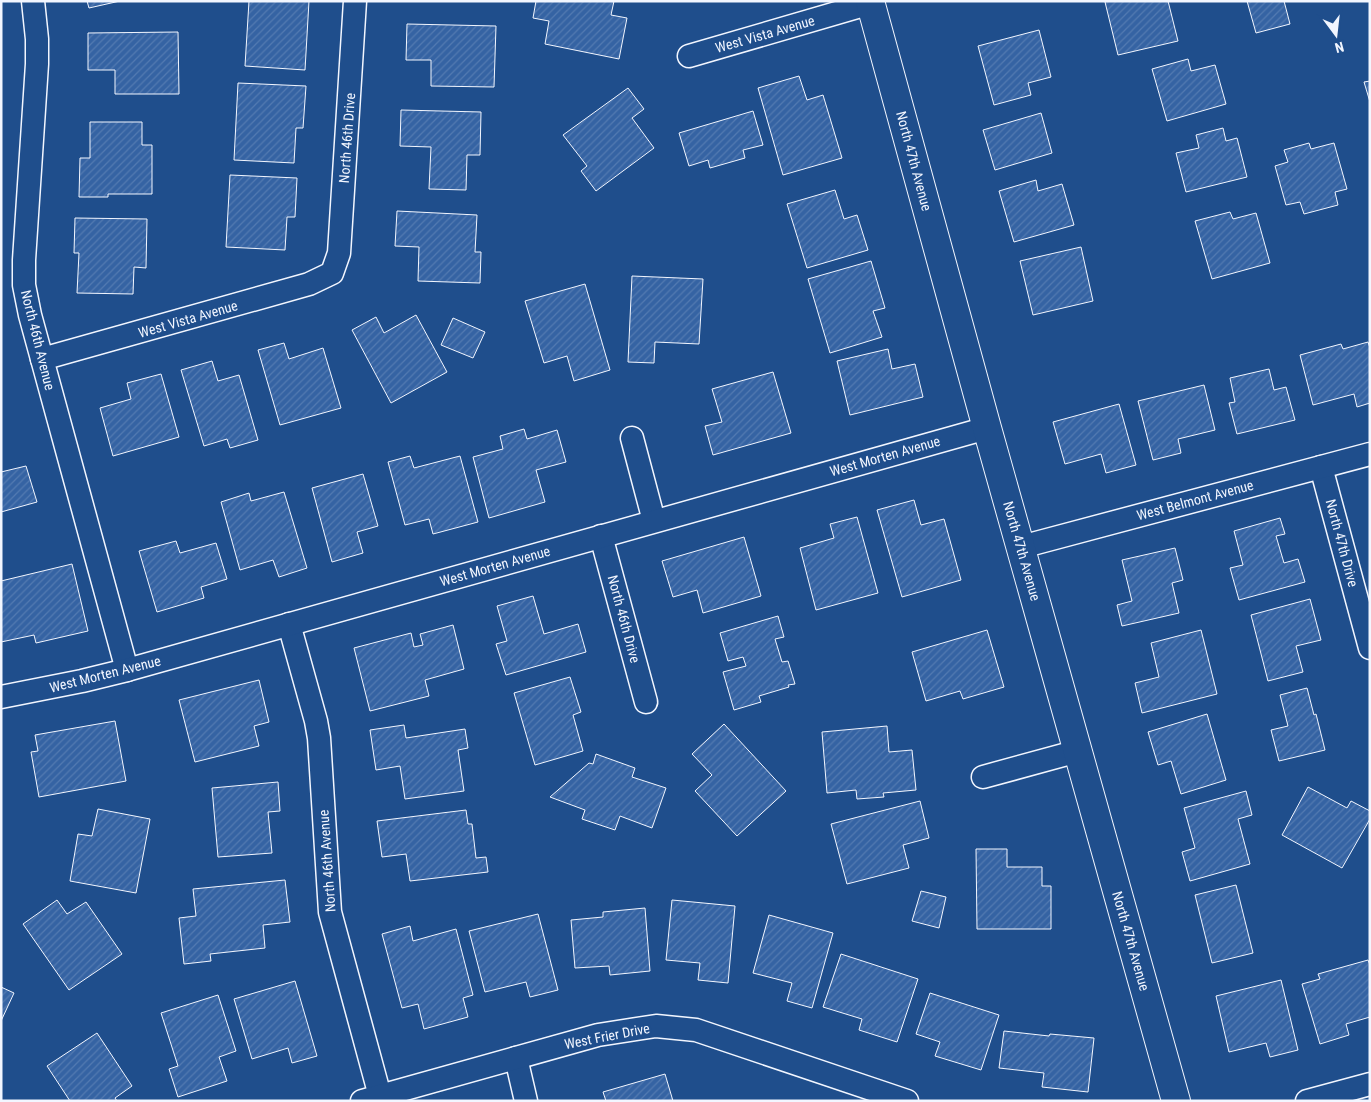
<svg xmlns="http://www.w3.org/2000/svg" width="1371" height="1102" font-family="'Roboto Condensed',sans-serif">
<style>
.building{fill:url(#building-hatch);stroke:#f2f6ff}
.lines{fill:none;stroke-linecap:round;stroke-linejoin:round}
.street-casing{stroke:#f2f6ff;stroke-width:25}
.secondary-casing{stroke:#f2f6ff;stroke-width:30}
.street{stroke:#1f4e8c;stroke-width:22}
.secondary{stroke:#1f4e8c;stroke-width:28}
.labels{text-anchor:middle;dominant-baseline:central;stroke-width:4;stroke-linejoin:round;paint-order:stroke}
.street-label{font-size:14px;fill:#f2f6ff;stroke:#1f4e8c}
</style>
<defs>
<pattern id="building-hatch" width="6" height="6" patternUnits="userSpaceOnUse" patternTransform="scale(1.25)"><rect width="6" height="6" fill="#3563a3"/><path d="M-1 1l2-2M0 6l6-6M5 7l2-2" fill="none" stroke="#537ab1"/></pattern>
</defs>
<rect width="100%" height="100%" fill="#1f4e8c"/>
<!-- building -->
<g class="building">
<polygon points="87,1 120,1 89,8"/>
<polygon points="249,1 309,1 305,70 245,66"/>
<polygon points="536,1 614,1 611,15 627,18 619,59 545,44 549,21 533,18"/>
<polygon points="1108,1 1168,1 1178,41 1118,55 1105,2"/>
<polygon points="1247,1 1284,1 1290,24 1256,33"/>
<polygon points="407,24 496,26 494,87 431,86 431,60 406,60"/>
<polygon points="1039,30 1051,77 1028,83 1031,95 994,105 978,46"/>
<polygon points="178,32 179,94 115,94 115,70 88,70 88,33"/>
<polygon points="1188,59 1191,71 1215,65 1226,104 1167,121 1152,69"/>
<polygon points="799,76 807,100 823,95 842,158 783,175 758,88"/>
<polygon points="1370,81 1370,102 1364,82"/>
<polygon points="238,83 306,86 303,128 296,128 294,163 234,160"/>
<polygon points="628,88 644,109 632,118 654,148 596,191 581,171 587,166 563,135"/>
<polygon points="401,110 481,112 480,155 467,155 466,190 429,189 431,147 400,146"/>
<polygon points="753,111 763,145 743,150 745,158 710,168 708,160 689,166 679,133"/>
<polygon points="1041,113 1052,153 995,170 983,130"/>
<polygon points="90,122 142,122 142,145 152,145 152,194 108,194 108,197 79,197 80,158 90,158"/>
<polygon points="1223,128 1226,141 1237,138 1247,177 1186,192 1176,153 1199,148 1196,135"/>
<polygon points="1309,143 1311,149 1334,143 1347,189 1335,192 1338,205 1304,214 1300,202 1286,205 1275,166 1288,162 1284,150"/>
<polygon points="230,175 297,178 295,217 287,217 285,250 226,247"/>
<polygon points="1036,180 1038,191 1062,184 1074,225 1014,242 999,191"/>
<polygon points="835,190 844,219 857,215 868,250 807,268 787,204"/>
<polygon points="397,211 477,215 475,252 481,252 480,283 418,281 419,247 395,246"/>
<polygon points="1230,212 1233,219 1256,213 1270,263 1212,279 1195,221"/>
<polygon points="75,218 147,219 146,268 134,267 133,294 77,293 79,253 74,253"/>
<polygon points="1081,247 1093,301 1033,315 1020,261"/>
<polygon points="871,261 885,308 873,311 882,337 830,353 808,279"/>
<polygon points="632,276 703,279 699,344 655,342 654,363 628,362"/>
<polygon points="585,284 610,370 574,381 567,356 544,363 525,301"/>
<polygon points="416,315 447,372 391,403 352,330 376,317 384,333"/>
<polygon points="453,318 485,332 473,358 441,345"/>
<polygon points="1368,342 1370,348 1370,403 1357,407 1354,394 1313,405 1300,355 1341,344 1343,349"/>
<polygon points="284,343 289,359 323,348 341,408 280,425 258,350"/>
<polygon points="888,349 892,369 915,364 923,397 850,415 837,361"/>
<polygon points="212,361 218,381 239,375 258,440 230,448 227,439 204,446 181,370"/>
<polygon points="1269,369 1274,390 1286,387 1295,420 1237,434 1229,403 1235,402 1230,378"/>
<polygon points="773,372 791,433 713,455 705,426 722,422 712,389"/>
<polygon points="161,374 179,437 113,456 100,408 131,399 127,383"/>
<polygon points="1204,385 1215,430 1178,439 1181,453 1153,460 1138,401"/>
<polygon points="1119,404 1136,465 1106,473 1101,454 1065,464 1053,422"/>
<polygon points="524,429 527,439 557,430 566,462 536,470 545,502 489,518 473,457 503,449 500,436"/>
<polygon points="410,456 414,468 460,456 478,522 433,534 429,519 405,525 388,462"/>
<polygon points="26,466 37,502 1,512 1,472"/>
<polygon points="363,474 378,526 357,532 363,553 332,562 312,488"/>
<polygon points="284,492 307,568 279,577 273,560 240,570 221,502 249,493 251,501"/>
<polygon points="914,500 921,525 944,519 961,580 902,597 877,510"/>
<polygon points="857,517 878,593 816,610 800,548 834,538 830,524"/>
<polygon points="1280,518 1285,534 1276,536 1284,563 1298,559 1305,582 1239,600 1230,568 1243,565 1234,531"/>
<polygon points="744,537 761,596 703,613 697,590 673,597 662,561"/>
<polygon points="176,541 180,553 216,543 227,579 201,587 204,598 157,612 139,551"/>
<polygon points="1175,548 1183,580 1172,583 1179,613 1122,626 1117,605 1132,601 1122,560"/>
<polygon points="72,564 88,631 36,643 34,635 1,642 1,581"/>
<polygon points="533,596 544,634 578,624 586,652 506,675 496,644 507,641 497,606"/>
<polygon points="1310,599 1321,640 1296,646 1303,672 1268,681 1251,615"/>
<polygon points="778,616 784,637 775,639 782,662 788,661 795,684 788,685 789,687 759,696 761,702 734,710 723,672 746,666 743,657 728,661 720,633"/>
<polygon points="453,625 464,669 425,680 429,696 370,711 354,648 411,633 414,647 423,645 420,634"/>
<polygon points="987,630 1004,687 963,699 960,691 926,701 912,652"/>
<polygon points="1201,630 1217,694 1142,713 1135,683 1159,677 1151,643"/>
<polygon points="570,677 581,712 573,715 583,751 535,765 514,693"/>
<polygon points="259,680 269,722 254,726 259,746 195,762 179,700"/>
<polygon points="1307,688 1314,715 1316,714 1325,750 1279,761 1271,730 1288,726 1280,695"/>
<polygon points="1207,714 1226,780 1181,794 1171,761 1158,765 1148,732"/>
<polygon points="115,721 126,781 39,797 31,752 38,751 35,735"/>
<polygon points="724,724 786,791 737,836 695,791 712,775 692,754"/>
<polygon points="404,725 406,738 465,729 468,748 458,750 464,791 405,799 400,766 376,770 370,730"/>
<polygon points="887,726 889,752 912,750 916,790 883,793 884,797 857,799 856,790 827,793 822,732"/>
<polygon points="596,754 635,768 632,777 666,788 652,828 620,816 615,830 582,819 585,810 550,797 589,763 593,764"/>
<polygon points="278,782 280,811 268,812 272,853 218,857 212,788"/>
<polygon points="1308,787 1347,808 1351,801 1370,811 1370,819 1342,868 1282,835"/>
<polygon points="1246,791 1252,815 1238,819 1250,864 1190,881 1182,852 1195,848 1184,808"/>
<polygon points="920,801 929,838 903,845 909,868 847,884 831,824"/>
<polygon points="98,809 150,819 136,893 70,881 78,834 92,836"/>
<polygon points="466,810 468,824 472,824 476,858 486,857 488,872 410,881 406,854 382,857 377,821"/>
<polygon points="976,849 1007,849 1007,867 1042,867 1042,886 1051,886 1051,929 977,929"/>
<polygon points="285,880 290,922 263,925 265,948 210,954 211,961 184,964 179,918 196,916 193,889"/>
<polygon points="1236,885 1253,953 1212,963 1195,895"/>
<polygon points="921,891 946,897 939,928 912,921"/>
<polygon points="57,900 67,914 86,902 122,954 69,990 23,924"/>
<polygon points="672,900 735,906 728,983 698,980 700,963 666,960"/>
<polygon points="645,908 650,971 610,975 609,966 575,968 571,920 603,917 603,912"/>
<polygon points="538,914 558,990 530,997 526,982 485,992 469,931"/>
<polygon points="769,915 833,933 812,1008 787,1001 792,983 753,973"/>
<polygon points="410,926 413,941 456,929 473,995 463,998 468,1017 424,1029 418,1004 402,1008 382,934"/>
<polygon points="841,954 918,979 897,1042 859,1030 862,1019 823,1007"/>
<polygon points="1368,960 1370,965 1370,1017 1346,1024 1349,1035 1320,1044 1302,984 1320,979 1318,974"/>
<polygon points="1281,980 1298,1050 1270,1057 1266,1043 1229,1052 1216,996"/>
<polygon points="295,981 317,1056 292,1063 288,1048 252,1059 234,999"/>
<polygon points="1,987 14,993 1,1021"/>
<polygon points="930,993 999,1015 981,1070 935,1056 940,1042 916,1034"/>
<polygon points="218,995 236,1051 219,1057 227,1081 178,1097 169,1069 178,1066 161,1013"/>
<polygon points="1004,1031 1049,1036 1050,1034 1094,1038 1088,1092 1042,1087 1044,1073 999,1068"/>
<polygon points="97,1033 132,1086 115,1098 117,1101 70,1101 47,1066"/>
<polygon points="665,1074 673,1101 606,1101 603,1092"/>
</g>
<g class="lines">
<!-- street casing -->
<g class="street-casing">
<g id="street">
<polyline points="33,1 37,39 37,64 24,260 24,285 30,315 127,670"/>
<polyline points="689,56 871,3"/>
<polyline points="42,359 309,284 332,273 339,253 355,1"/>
<polyline points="632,438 654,521"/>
<polyline points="1321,467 1370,648"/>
<polyline points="601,536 646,702"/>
<polyline points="1021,547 1370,454"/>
<polyline points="289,624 316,721 319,738 330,912 380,1096"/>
<polyline points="1,697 82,681 127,670 987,428"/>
<polyline points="983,777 1078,751"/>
<polyline points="516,1058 526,1101"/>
<polyline points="362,1101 598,1035 656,1026 696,1030 907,1101"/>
<polyline points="1307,1101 1370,1084"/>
</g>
</g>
<!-- secondary casing -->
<g class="secondary-casing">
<polyline id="secondary" points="870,1 987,428 1176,1101"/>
</g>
<!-- street -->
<use href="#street" class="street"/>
<!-- secondary -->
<use href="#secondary" class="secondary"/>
</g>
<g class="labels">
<!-- street labels -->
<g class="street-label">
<text transform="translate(765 34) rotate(-16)">West Vista Avenue</text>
<text transform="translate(347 138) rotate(-86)">North 46th Drive</text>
<text transform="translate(914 161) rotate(75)">North 47th Avenue</text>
<text transform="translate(188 319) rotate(-16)">West Vista Avenue</text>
<text transform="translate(38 340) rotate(76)">North 46th Avenue</text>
<text transform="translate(885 456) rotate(-16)">West Morten Avenue</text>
<text transform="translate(1195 500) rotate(-15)">West Belmont Avenue</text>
<text transform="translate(1342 543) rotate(75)">North 47th Drive</text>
<text transform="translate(1022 551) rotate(74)">North 47th Avenue</text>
<text transform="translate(495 566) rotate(-16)">West Morten Avenue</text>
<text transform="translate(624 619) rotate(75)">North 46th Drive</text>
<text transform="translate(105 674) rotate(-14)">West Morten Avenue</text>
<text transform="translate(327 861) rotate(-94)">North 46th Avenue</text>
<text transform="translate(1131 941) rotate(74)">North 47th Avenue</text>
<text transform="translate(607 1036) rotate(-11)">West Frier Drive</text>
</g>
</g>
<!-- border -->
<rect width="1371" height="1102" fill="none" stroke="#f2f6ff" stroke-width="5"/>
<!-- north arrow -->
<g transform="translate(1336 35) rotate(165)" stroke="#1f4e8c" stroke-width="4" paint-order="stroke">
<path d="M0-4L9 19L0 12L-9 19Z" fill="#f2f6ff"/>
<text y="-8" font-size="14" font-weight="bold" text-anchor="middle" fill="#f2f6ff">N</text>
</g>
</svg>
